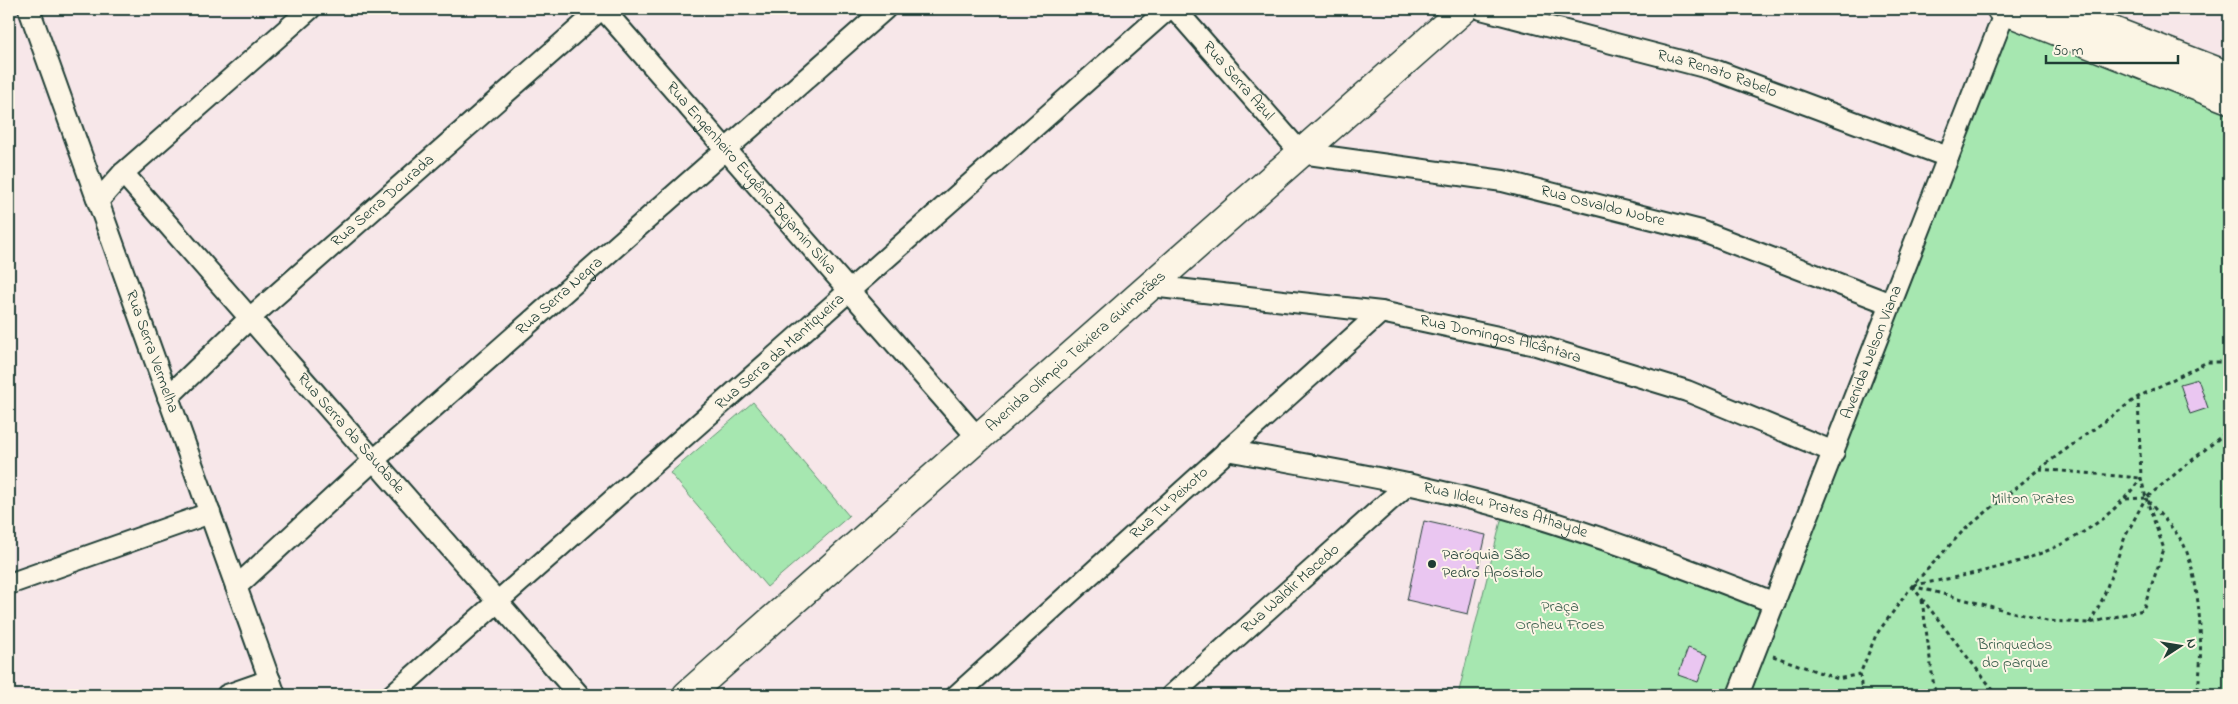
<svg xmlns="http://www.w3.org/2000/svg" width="2238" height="704" font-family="'Indie Flower',sans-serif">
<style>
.green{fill:#a6e7b0;stroke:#629272}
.building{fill:#eac6f1;stroke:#1f3d34}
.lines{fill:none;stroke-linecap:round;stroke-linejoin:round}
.street-casing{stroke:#1f3d34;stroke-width:24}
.secondary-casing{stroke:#1f3d34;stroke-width:31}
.path{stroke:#1f3d34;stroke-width:3;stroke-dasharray:4 4;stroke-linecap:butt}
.street{stroke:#fcf5e5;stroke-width:20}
.secondary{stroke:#fcf5e5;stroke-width:28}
.poi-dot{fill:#1f3d34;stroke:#fcf5e5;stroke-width:2}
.labels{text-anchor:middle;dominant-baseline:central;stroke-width:4;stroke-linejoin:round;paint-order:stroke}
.street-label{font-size:16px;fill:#1f3d34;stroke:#fcf5e5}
.park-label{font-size:16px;fill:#3a5f4d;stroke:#fcf5e5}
.poi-label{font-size:16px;fill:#1f3d34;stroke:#fcf5e5;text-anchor:start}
</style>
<rect width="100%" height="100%" fill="#f7e7e9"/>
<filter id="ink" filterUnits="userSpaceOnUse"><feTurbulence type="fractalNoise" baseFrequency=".02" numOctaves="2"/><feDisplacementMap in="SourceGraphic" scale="10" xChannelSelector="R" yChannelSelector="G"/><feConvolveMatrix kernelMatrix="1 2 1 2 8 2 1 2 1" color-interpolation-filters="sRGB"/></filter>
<g filter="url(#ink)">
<!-- green -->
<g class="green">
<polygon points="2009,13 2229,101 2229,695 1750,695"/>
<polygon points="753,402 849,516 767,587 670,473"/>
<polygon points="1502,517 1644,557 1767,605 1731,695 1458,695"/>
</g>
<!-- building -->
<g class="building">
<polygon points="2198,379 2208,408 2190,414 2180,384"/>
<polygon points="1424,521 1486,535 1468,614 1407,600"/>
<polygon points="1688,648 1708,655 1698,682 1678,675"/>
</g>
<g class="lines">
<!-- street casing -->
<g class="street-casing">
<g id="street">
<path id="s1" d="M29,9L275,695"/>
<path id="s2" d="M603,9L978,438"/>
<path id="s3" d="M1175,9L1301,153L1503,181L1701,231L1891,304"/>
<path id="s4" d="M1481,9L1712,69L1948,157"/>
<path id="s5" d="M123,173L579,695"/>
<polyline points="98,201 123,173 310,9"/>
<path id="s6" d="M1151,286L1381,312L1536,345L1687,391L1834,452"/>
<path id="s7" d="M168,397L250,318L601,9"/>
<path id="s8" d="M1227,450C1321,468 1416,482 1508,509C1599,535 1687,568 1775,603"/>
<polyline points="9,584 210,513"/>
<path id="s9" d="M236,587L374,460L885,9"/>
<polyline points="227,695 270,680"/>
<path id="s10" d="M392,695L1168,9"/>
<path id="s11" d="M957,695L1381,312"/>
<path id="s12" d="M1172,695L1408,484"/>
<path id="s13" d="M1738,695L2006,9"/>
</g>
</g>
<!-- secondary casing -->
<g class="secondary-casing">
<g id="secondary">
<polyline points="2001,9 2229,99"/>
<polyline points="2056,9 2229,76"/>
<path id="s14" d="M687,695L1464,9"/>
</g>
</g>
<!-- path -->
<g class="path">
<polyline points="2138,397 2141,478 2146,498 2229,430"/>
<polyline points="2039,469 2140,478"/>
<polyline points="2126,499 2145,498"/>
<path d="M2148,501C2158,513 2177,531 2184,545C2201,583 2204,655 2197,695"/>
<path d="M1914,585C1998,570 2088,553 2141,478"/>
<polyline points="1912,586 2047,621 2090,623 2143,610 2164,549 2146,498"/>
<polyline points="1912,586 1997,695"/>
<polyline points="1922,600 1935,695"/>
<polyline points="2090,623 2103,598 2125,537 2145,499"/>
<polyline points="1773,656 1838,679 1860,674 1876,635 1912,586 1963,531 2039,469 2138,397 2207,362 2229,362"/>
<polyline points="1860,674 1862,695"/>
</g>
<!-- street -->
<use href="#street" class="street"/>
<!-- secondary -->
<use href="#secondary" class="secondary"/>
</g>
</g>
<!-- markers -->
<circle class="poi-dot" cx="1432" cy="564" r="5"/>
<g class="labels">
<!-- street labels -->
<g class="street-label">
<text stroke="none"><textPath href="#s4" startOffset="245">Rua Renato Rabelo</textPath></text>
<text stroke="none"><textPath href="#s3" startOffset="96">Rua Serra Azul</textPath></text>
<text stroke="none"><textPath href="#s2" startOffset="225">Rua Engenheiro Eugênio Bejamin Silva</textPath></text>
<text stroke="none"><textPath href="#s7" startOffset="291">Rua Serra Dourada</textPath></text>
<text stroke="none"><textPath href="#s3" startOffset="498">Rua Osvaldo Nobre</textPath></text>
<text stroke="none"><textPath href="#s9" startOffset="435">Rua Serra Negra</textPath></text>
<text stroke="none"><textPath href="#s6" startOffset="354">Rua Domingos Alcântara</textPath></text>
<text stroke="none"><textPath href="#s1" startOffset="364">Rua Serra Vermelha</textPath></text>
<text stroke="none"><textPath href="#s10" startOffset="518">Rua Serra da Mantiqueira</textPath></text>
<text stroke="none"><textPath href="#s14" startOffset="519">Avenida Olímpio Teixiera Guimarães</textPath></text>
<text stroke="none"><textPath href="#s13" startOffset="368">Avenida Nelson Viana</textPath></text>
<text stroke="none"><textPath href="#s5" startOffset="346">Rua Serra da Saudade</textPath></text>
<text stroke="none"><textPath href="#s11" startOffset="286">Rua Tu Peixoto</textPath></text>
<text stroke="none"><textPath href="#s8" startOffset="285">Rua Ildeu Prates Athayde</textPath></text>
<text stroke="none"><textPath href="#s12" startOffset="159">Rua Waldir Macedo</textPath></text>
</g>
<!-- park labels -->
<g class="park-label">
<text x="2033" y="499">Milton Prates</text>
<text x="1560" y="607">Praça<tspan x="1560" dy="18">Orpheu Froes</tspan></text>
<text x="2015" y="645">Brinquedos<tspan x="2015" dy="18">do parque</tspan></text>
</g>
<!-- poi labels -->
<g class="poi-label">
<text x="1442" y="555">Paróquia São<tspan x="1442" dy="18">Pedro Apóstolo</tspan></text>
</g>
</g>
<!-- margin -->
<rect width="2238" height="704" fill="none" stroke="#fcf5e5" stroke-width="30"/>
<rect x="15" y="15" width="2208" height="674" fill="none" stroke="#1f3d34" stroke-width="2" filter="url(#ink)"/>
<!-- north arrow -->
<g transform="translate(2180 646) rotate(78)" stroke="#fcf5e5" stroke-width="4" paint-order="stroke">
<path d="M0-4L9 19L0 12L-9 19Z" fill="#1f3d34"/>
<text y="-8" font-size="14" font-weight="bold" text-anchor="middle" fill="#1f3d34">N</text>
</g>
<!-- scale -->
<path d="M2046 55v8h132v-8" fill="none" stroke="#1f3d34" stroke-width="2.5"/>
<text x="2053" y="55" font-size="15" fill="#1f3d34" stroke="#fcf5e5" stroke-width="4" paint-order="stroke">50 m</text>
</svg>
